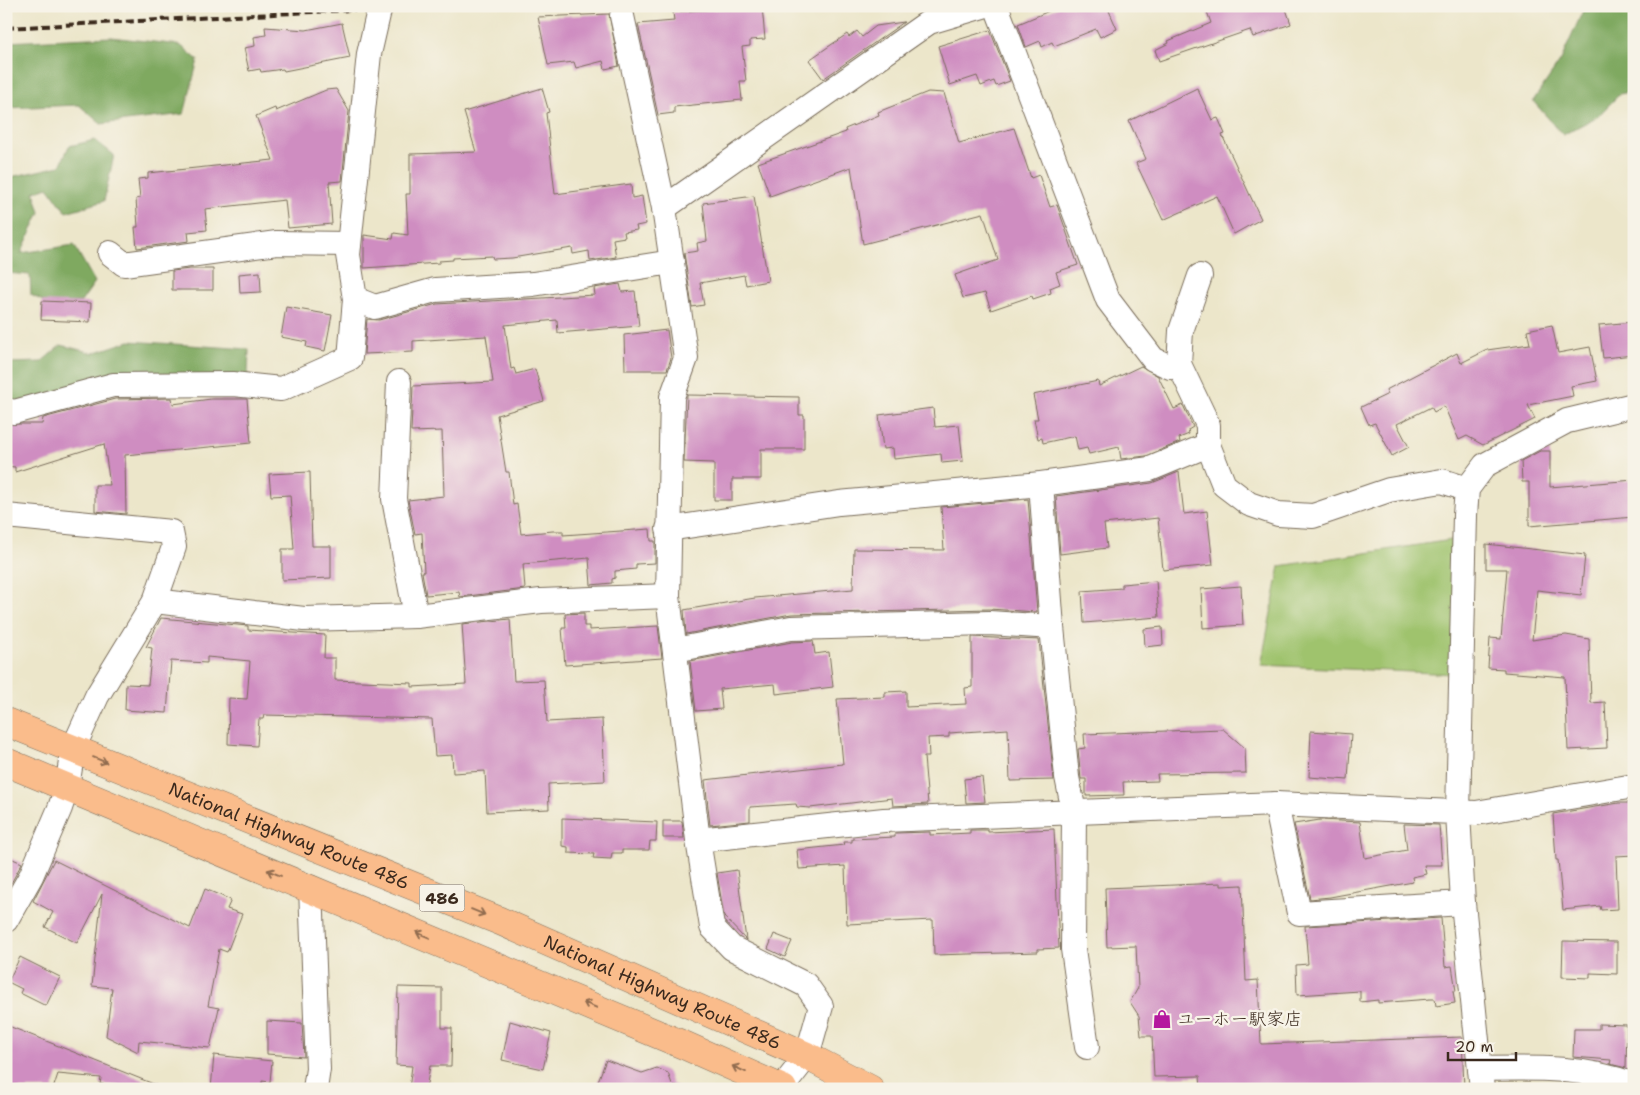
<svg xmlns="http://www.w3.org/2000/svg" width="1640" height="1095" font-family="'Shantell Sans','Klee One',sans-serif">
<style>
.green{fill:#9fc36d;stroke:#6d7646}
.forest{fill:#7fa960;stroke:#5d6a3f}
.building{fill:#cf8dc1}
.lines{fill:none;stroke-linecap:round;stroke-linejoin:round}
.minor-casing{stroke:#796c5a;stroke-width:26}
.trunk-casing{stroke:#796c5a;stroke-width:29}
.minor{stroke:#fff;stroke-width:24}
.trunk{stroke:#fabc8b;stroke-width:28}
.rail{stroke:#3b2a1e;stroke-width:4;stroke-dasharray:8 4;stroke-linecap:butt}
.oneway{stroke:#916c4f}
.labels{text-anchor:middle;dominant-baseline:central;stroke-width:5;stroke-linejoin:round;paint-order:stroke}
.shield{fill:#f7f3e8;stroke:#73665b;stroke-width:1}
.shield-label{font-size:16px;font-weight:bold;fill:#3b2a1e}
.street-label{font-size:18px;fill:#3b2a1e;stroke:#f7f3e8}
.poi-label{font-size:18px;fill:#3b2a1e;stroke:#f7f3e8;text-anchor:start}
</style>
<rect width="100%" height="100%" fill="#f7f3e8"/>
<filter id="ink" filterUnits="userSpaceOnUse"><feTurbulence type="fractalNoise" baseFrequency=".02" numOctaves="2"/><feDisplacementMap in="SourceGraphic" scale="10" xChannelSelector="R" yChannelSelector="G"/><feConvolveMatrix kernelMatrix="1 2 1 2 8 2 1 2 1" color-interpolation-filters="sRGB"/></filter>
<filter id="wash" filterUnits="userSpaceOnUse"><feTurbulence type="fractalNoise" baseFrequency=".0096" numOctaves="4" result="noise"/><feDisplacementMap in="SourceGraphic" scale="20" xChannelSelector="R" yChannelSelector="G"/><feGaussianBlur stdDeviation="1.12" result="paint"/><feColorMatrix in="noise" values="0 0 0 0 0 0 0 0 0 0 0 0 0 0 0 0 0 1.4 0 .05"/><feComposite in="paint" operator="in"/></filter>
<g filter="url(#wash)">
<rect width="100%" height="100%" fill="#ece6ca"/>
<!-- green -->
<polygon class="green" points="1458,539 1454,674 1261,665 1280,566"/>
<!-- forest -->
<g class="forest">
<polygon points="1585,6 1634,6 1634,91 1620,94 1598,116 1563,135 1533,101 1561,60"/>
<polygon points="111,37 180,45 198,60 184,114 101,124 79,105 6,108 6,42"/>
<polygon points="95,140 114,155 104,201 66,212 48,187 34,192 40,212 21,253 74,245 95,282 81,302 47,303 31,295 30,275 6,273 6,178 60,166 69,146"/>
<polygon points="129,341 249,349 248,375 22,402 6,400 6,363 41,362 61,345 93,353"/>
</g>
<g id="blocks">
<!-- building -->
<g class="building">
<polygon points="762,6 765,39 750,40 750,46 742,47 746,81 740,81 742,100 674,107 674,113 658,115 638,24 674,21 673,12"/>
<polygon points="1061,6 1107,6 1117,29 1100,37 1096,29 1054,46 1052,42 1042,47 1040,41 1026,47 1018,24"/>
<polygon points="1205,6 1285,6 1291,24 1253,37 1250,30 1159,61 1155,50 1169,43 1168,41 1211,23"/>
<polygon points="609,14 619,66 605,69 603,61 576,68 574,62 548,65 538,17"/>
<polygon points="904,22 823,79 809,60 847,34 849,37 857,31 862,37 876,26"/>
<polygon points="342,23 350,58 284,71 283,69 261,72 260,69 249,71 244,48 255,46 254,37 266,35 265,27 306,30"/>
<polygon points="990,30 1010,81 996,86 994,81 981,86 977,76 950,85 938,46"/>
<polygon points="542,88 549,112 546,113 555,194 631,184 632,198 642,196 646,224 636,226 637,230 624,232 625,237 613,239 616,257 590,261 589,251 573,254 572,248 512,258 493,259 492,256 453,258 453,260 439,261 439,263 364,268 364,235 393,239 394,233 408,235 406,194 410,194 410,154 476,152 464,112"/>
<polygon points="1197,88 1212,120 1218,118 1225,134 1222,135 1261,219 1234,234 1217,196 1163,220 1136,163 1146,159 1129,121"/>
<polygon points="336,89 349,111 342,181 329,182 332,224 288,228 285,200 205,209 207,230 188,232 189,241 137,248 135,227 138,227 136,199 140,198 138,179 148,178 148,173 273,160 256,116 275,108 276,111 326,90"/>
<polygon points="928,92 944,93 959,143 1014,128 1031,178 1039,175 1050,207 1057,205 1078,265 1056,272 1060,284 1050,288 1051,293 1033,299 1032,296 991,310 985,293 963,298 955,275 998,260 983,213 863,244 851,167 770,196 758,163 846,132 845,129 879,115 878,112"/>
<polygon points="754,196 768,281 746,285 744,275 700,283 704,305 692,307 684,253 698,251 697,243 707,241 703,203"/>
<polygon points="190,269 213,269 213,290 172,290 172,271"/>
<polygon points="260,272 261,292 240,293 239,274"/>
<polygon points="620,284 622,292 635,291 639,326 558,333 557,320 505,325 511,369 514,368 516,374 535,369 544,401 497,415 506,472 509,472 513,505 517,504 521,534 553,531 563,531 563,535 650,529 651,541 655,541 655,563 636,564 636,569 615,571 615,578 612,579 612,583 591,585 589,558 523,564 525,589 460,597 459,592 426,595 422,572 424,572 422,533 415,534 408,500 444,496 442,431 411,432 413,386 493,382 486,336 413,341 413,352 364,354 367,319 379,320 437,304 595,295 594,288"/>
<polygon points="42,301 91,303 90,322 41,320"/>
<polygon points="286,307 332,315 325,351 306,347 307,342 281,337"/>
<polygon points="1634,322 1634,355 1603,358 1599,325"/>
<polygon points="1552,325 1558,353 1590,347 1597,381 1571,386 1573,396 1528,405 1535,419 1483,445 1467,436 1459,440 1444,406 1434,412 1431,407 1397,424 1409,447 1392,456 1375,423 1369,425 1361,407 1388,394 1386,390 1457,353 1461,363 1487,350 1530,344 1527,330"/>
<polygon points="667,330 671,358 667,370 625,370 624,335"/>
<polygon points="1141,366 1158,376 1174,409 1183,405 1193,427 1188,430 1189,434 1179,438 1180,442 1146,456 1121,459 1119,447 1089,454 1087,448 1078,450 1075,436 1043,443 1042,438 1038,439 1034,419 1038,419 1033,395 1098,381 1099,386"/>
<polygon points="687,395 799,397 799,415 804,415 804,449 761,449 761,479 732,479 732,500 714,500 714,463 684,462"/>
<polygon points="172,398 173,404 211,399 247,399 251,443 125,455 126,514 95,511 95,485 110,485 104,444 15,472 15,467 6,466 6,424 42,424 43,418 115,399"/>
<polygon points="933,408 935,427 959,425 963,461 942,463 941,454 894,459 893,448 883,449 879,415"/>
<polygon points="1540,451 1550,451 1550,487 1634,480 1634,517 1529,526 1529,482 1522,482 1521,461"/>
<polygon points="310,472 312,546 331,546 331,578 282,580 282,549 294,549 290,495 271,496 269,474"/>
<polygon points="1179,472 1184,514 1207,511 1213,565 1163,570 1158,518 1104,524 1107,548 1060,554 1056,496 1152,483"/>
<polygon points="1028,499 1037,612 989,609 791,614 686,634 684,610 755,598 853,589 854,549 944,550 941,507"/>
<polygon points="1486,544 1585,555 1581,595 1537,590 1532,640 1566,635 1589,639 1591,703 1605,702 1607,748 1568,750 1565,677 1504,672 1504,669 1488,668 1490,638 1501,639 1507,569 1486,569"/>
<polygon points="1156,581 1159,617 1084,623 1082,591 1122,588 1122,584"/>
<polygon points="1241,586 1243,625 1203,628 1201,589"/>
<polygon points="584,613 584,626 589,626 589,630 658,626 662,658 565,665 562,628 566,628 565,614"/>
<polygon points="161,618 248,626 248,630 325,635 324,658 335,658 335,680 412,683 412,687 466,684 462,624 510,619 514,681 544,680 547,722 602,719 605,781 548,784 549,809 487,812 485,771 453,773 452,755 435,756 432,719 264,715 263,719 259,719 257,746 228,744 229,698 247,699 250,661 207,657 207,663 171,661 167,713 125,710 126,684 148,685 152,648 146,647"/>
<polygon points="1162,627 1163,645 1145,647 1144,629"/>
<polygon points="972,637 1039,640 1054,780 1010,781 1008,729 949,733 949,737 928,738 929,757 924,757 928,804 893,806 892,798 810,808 797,807 796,804 750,807 750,821 710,825 705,780 843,764 837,699 885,697 885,692 906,691 906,707 966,704 965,688 972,687"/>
<polygon points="813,641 815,654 829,652 833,687 776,694 775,684 720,689 722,709 696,711 690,661 792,642"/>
<polygon points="1223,729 1245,748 1246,773 1157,774 1158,781 1123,782 1124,795 1086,796 1086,779 1081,779 1078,749 1085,748 1084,734"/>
<polygon points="1311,731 1351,734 1348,780 1309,777"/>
<polygon points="982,777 985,802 966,803 964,779"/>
<polygon points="1619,803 1632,803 1634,855 1616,856 1618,909 1601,910 1600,906 1563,910 1558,860 1556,860 1553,814"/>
<polygon points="562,818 657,822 656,841 650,841 649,850 622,850 622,853 612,853 611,859 593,858 594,854 568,853 568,847 562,846"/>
<polygon points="1320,820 1360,822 1365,858 1407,850 1404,824 1439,825 1442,865 1424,865 1426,874 1412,877 1413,882 1330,897 1310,899 1294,824"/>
<polygon points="663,821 682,821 684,838 663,838"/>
<polygon points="1054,829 1059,948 1038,949 1038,952 934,955 933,920 847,924 845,866 799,869 797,850 844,845 843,842 852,842 852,839 895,837 895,833 930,832 930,835 970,833 970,830 988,830 988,832"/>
<polygon points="6,856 22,863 9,887 6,886"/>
<polygon points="54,860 190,928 205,889 231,900 227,909 242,914 227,952 219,949 208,1006 219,1008 210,1048 139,1041 138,1052 106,1036 112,988 92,986 102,894 77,943 45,927 53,912 33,901"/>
<polygon points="737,870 746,940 724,917 717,873"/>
<polygon points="1221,883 1221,886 1242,885 1246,981 1258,980 1261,1044 1462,1037 1464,1089 1201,1089 1200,1076 1154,1077 1152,1036 1141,1036 1139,1016 1130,1002 1138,988 1136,946 1107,947 1105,888"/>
<polygon points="1441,918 1445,967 1452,966 1456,991 1453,991 1455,1003 1436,1006 1435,999 1430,999 1378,1003 1378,1000 1360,1002 1360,991 1297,995 1296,965 1308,964 1305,926"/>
<polygon points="774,934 792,941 785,957 768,949"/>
<polygon points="1563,941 1617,942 1617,974 1590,973 1590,978 1562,977"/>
<polygon points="20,957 60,977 46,1006 20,993 22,989 8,982"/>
<polygon points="398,987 442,988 442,1028 452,1028 451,1066 430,1066 426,1089 409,1089 412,1066 396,1065"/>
<polygon points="267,1021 302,1023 304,1057 267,1054"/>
<polygon points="510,1021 551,1033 543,1069 502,1060"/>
<polygon points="1599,1024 1627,1025 1626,1068 1610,1064 1611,1060 1573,1057 1574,1029 1599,1029"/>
<polygon points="6,1025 156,1085 155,1089 100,1084 101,1078 58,1074 53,1089 6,1089"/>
<polygon points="214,1055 272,1061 270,1082 262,1081 262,1089 211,1089"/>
<polygon points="606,1060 642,1073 657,1068 668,1073 672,1084 679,1087 679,1089 595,1089"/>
</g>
</g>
</g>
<g filter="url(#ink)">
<use href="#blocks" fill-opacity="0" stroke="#796c5a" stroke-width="1"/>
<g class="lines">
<!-- minor casing -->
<g class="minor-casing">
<g id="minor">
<polyline points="380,6 369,54 348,255 355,299 375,307 435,290 533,284 672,262"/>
<polyline points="996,6 1108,300 1153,359 1170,367 1179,364"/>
<polyline points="622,16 664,208 686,358 672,397 668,596 698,840 712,927 732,948 806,985 821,1006 807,1056 781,1089"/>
<polyline points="664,208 929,22 983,6"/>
<polyline points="110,253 124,264 277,243 349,244"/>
<polyline points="1200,276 1181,331 1179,364 1208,425 1208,445 1224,485 1249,504 1278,514 1313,516 1389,490 1442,481 1467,489"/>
<polyline points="399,382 394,499 416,616"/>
<polyline points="6,410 14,412 113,385 233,384 281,389 350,358 355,299"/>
<polyline points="1041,484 1052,627 1067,777 1074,812 1073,949 1087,1047"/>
<polyline points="6,516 171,532 174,547 155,601 97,696 73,749 67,787 60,808 31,876 6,920"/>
<polyline points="668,529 839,503 1041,484 1150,469 1208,445"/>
<polyline points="155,601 304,619 416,616 541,601 668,596"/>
<polyline points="675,650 791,628 989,623 1052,627"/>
<polyline points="1276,804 1299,913 1463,903"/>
<polyline points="698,840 884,820 1276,804 1476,813 1634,786"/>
<polyline points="311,888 318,1069 315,1089"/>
<path d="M1480,1069C1533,1068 1584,1066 1634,1085"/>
<polyline points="1482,1089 1463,903 1458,813 1465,515 1467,489 1485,465 1567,421 1634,405"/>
</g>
</g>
<!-- trunk casing -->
<g class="trunk-casing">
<g id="trunk">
<path id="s1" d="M6,722L500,921L807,1056L870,1089"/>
<polyline points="6,762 686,1046 783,1089"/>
</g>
</g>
<!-- minor -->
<use href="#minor" class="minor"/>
<!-- trunk -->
<use href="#trunk" class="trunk"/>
<!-- rail -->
<polyline class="rail" points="6,28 427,6"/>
</g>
<!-- one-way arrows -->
<defs><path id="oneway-shaft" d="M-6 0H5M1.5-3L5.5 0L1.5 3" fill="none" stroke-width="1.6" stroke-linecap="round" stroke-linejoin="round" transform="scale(1.25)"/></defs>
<g class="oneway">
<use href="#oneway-shaft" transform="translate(100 760) rotate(22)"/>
<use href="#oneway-shaft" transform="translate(274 873) rotate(-157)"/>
<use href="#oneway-shaft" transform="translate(478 912) rotate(22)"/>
<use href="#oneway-shaft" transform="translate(423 935) rotate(-157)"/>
<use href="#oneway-shaft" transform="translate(590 1005) rotate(-157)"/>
<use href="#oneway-shaft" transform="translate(739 1069) rotate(-156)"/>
</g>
</g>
<!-- icons -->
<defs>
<g id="shop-bare" transform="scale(1.5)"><path d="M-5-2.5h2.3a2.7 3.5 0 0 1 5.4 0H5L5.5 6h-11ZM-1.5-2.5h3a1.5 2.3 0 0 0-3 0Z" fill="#b5179e" stroke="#f7f3e8" stroke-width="2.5" paint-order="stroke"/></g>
</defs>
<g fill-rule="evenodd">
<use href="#shop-bare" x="1162" y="1019"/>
</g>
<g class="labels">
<!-- shield labels -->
<rect class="shield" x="419.5" y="884.5" width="45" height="27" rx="4"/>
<g class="shield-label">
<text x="442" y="898">486</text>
</g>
<!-- street labels -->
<g class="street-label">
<text stroke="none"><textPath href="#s1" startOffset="305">National Highway Route 486</textPath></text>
<text stroke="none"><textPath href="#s1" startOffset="710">National Highway Route 486</textPath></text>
</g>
<!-- poi labels -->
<g class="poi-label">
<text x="1177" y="1019">ユーホー駅家店</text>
</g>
</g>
<!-- margin -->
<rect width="1640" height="1095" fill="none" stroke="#f7f3e8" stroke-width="25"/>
<!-- scale -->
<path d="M1448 1052v8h68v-8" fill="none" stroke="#3b2a1e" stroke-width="2.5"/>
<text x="1455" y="1052" font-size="15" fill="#3b2a1e" stroke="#f7f3e8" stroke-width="4" paint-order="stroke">20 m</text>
</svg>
